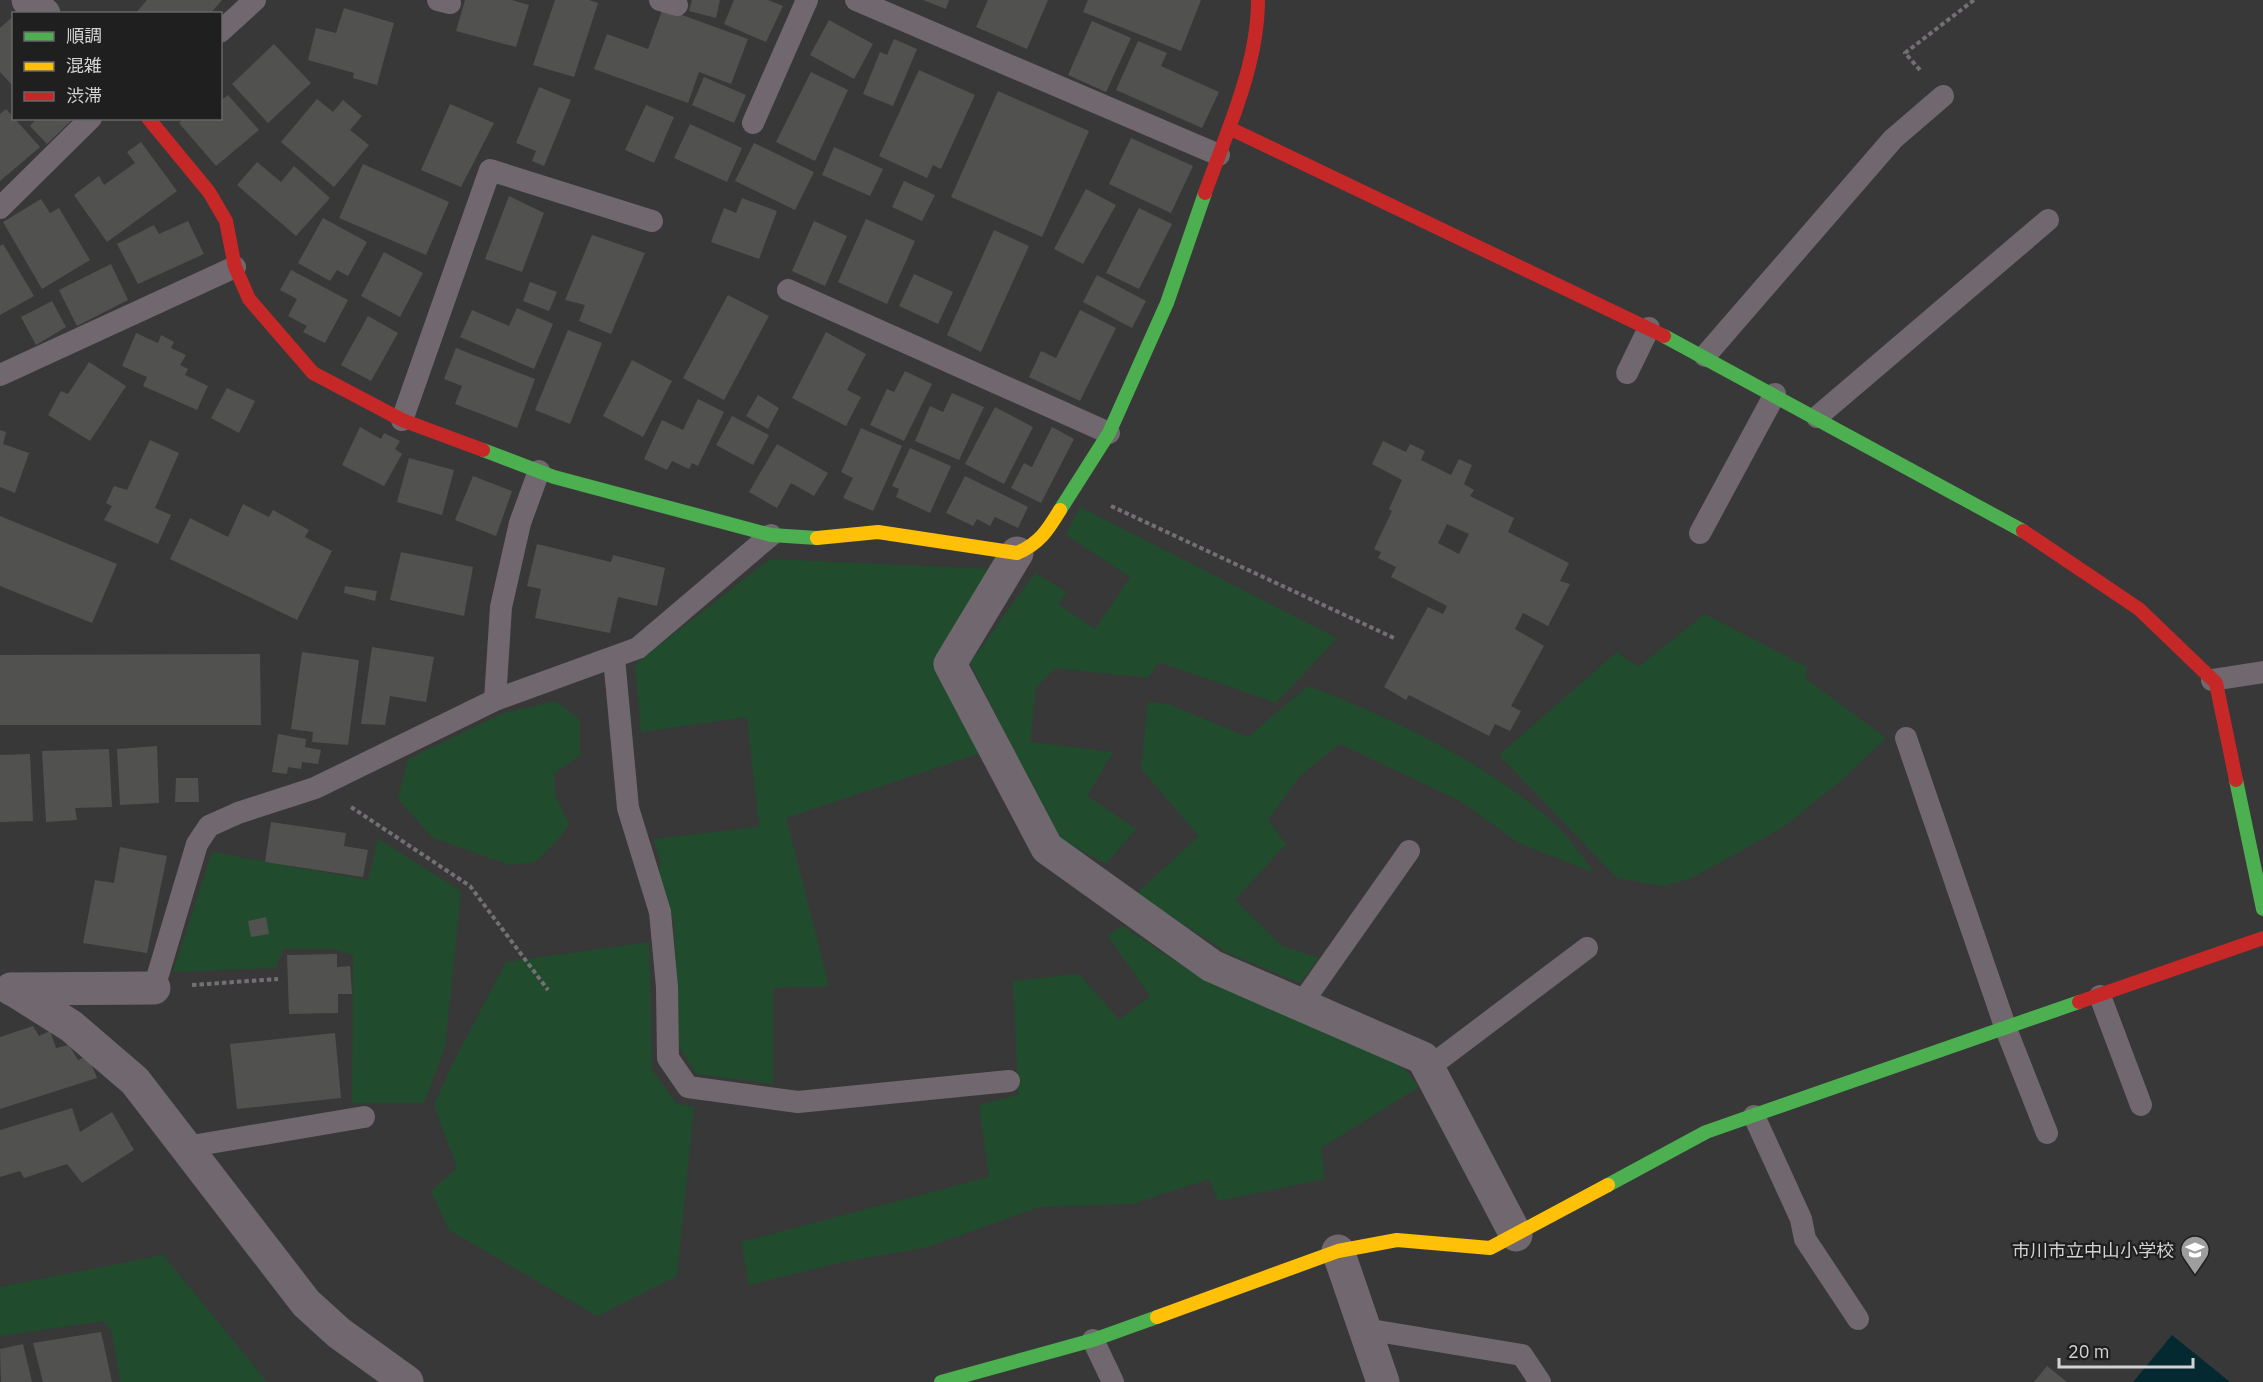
<svg xmlns="http://www.w3.org/2000/svg" width="2263" height="1382" font-family="'IBM Plex Sans','Noto Sans JP',sans-serif">
<style>
.green{fill:#204c2d}
.water{fill:#052931}
.building{fill:#515150;fill-rule:evenodd}
.lines{fill:none;stroke-linecap:round;stroke-linejoin:round}
.path{stroke:#746f74;stroke-width:4;stroke-dasharray:4.5 3;stroke-linecap:butt}
.lane{stroke:#71686f;stroke-width:22}
.street{stroke:#71686f;stroke-width:33}
.fast{stroke:#4caf50;stroke-width:14}
.slow{stroke:#ffc107;stroke-width:14}
.jam{stroke:#c62828;stroke-width:14}
.labels{text-anchor:middle;dominant-baseline:central;stroke-width:4.5;stroke-linejoin:round;paint-order:stroke}
.poi-label{font-size:18px;fill:#d3d3d4;stroke:#1f1f20;text-anchor:end}
</style>
<rect width="100%" height="100%" fill="#383838"/>
<!-- green -->
<g class="green">
<polygon points="1080,507 1337,638 1276,703 1159,662 1148,678 1055,668 1036,687 1030,742 1113,752 1087,796 1136,829 1106,864 1058,838 970,663 1035,573 1067,592 1058,604 1095,629 1130,577 1066,535"/>
<polygon points="770,559 991,569 932,665 980,753 786,818 829,986 773,988 773,1084 696,1074 679,1046 674,922 658,874 661,864 654,839 759,827 747,717 641,732 635,664"/>
<polygon points="1705,614 1807,667 1805,678 1886,738 1843,779 1782,828 1692,878 1663,886 1617,878 1499,755 1617,652 1638,667"/>
<path d="M1308,686C1391,717 1493,766 1558,827C1572,841 1583,858 1595,873L1519,843L1460,801L1340,744L1300,776L1268,820L1286,844L1235,900L1282,946L1319,958L1300,983L1228,953L1136,894L1199,836L1141,769L1148,702L1168,704L1248,737Z"/>
<polygon points="556,701 580,720 580,756 554,773 555,795 569,824 557,841 535,862 510,865 433,838 398,799 408,759 501,714"/>
<polygon points="378,839 461,891 445,1047 424,1103 352,1103 353,955 333,949 283,949 276,968 173,972 212,852 368,880"/>
<polygon points="1122,926 1200,977 1336,1030 1405,1069 1419,1087 1321,1148 1325,1179 1218,1201 1209,1179 1132,1204 1039,1207 928,1247 843,1262 749,1285 741,1242 989,1177 979,1105 1018,1095 1013,981 1079,974 1119,1020 1150,996 1108,936"/>
<polygon points="649,942 652,1070 676,1103 694,1107 677,1276 597,1316 449,1230 431,1191 457,1168 434,1105 451,1067 506,962"/>
<polygon points="163,1255 267,1382 120,1382 112,1332 104,1321 0,1336 0,1287"/>
</g>
<!-- water -->
<polygon class="water" points="2172,1335 2230,1382 2133,1382"/>
<!-- building -->
<g class="building">
<polygon points="147,0 222,0 210,14 135,14"/>
<polygon points="465,0 512,0 529,5 516,47 456,31"/>
<polygon points="555,0 589,0 598,3 574,77 533,65"/>
<polygon points="692,0 720,0 716,18 689,11"/>
<polygon points="734,0 768,0 783,6 766,42 724,24"/>
<polygon points="923,0 949,0 946,9"/>
<polygon points="988,0 1048,0 1027,49 976,27"/>
<polygon points="1088,0 1201,0 1181,51 1083,12"/>
<polygon points="344,8 394,23 377,85 353,78 354,73 308,60 316,28 336,33"/>
<polygon points="663,8 748,39 731,84 699,72 688,103 594,69 607,34 648,49"/>
<polygon points="11,18 14,21 14,82 11,84 0,72 0,28"/>
<polygon points="829,20 873,44 854,79 810,55"/>
<polygon points="1092,21 1131,38 1106,92 1068,75"/>
<polygon points="894,39 917,49 893,106 863,94 880,52 887,55"/>
<polygon points="1138,41 1167,53 1161,66 1219,92 1202,128 1116,90"/>
<polygon points="274,44 311,83 268,123 232,84"/>
<polygon points="919,70 975,95 941,169 933,165 927,178 879,156"/>
<polygon points="811,72 848,90 815,161 776,142"/>
<polygon points="704,77 746,95 734,123 692,105"/>
<polygon points="539,87 571,100 544,166 532,161 536,151 516,143"/>
<polygon points="998,91 1089,131 1042,237 951,197"/>
<polygon points="228,95 259,130 216,166 179,123 184,118 220,118 220,101"/>
<polygon points="317,99 333,112 343,100 362,116 350,130 369,145 334,187 281,142"/>
<polygon points="450,104 494,123 461,187 421,170"/>
<polygon points="646,105 674,117 654,163 625,150"/>
<polygon points="6,109 40,147 0,181 0,114"/>
<polygon points="32,118 74,118 47,144 30,126 34,121"/>
<polygon points="690,124 742,148 727,182 674,158"/>
<polygon points="1131,138 1193,166 1171,213 1109,184"/>
<polygon points="141,142 177,191 107,242 74,195 99,176 104,185 135,163 127,152"/>
<polygon points="754,143 814,172 795,210 735,181"/>
<polygon points="834,147 883,169 870,196 822,175"/>
<polygon points="257,162 281,182 294,166 330,198 296,236 237,185"/>
<polygon points="363,164 449,202 426,255 339,218"/>
<polygon points="904,181 935,195 922,221 892,207"/>
<polygon points="1086,189 1116,205 1083,264 1054,249"/>
<polygon points="509,196 544,213 522,272 485,259"/>
<polygon points="742,198 777,211 759,259 711,242 724,208 736,213"/>
<polygon points="41,199 50,213 59,208 90,260 42,289 3,222"/>
<polygon points="1139,208 1172,224 1139,289 1106,273"/>
<polygon points="323,218 367,242 348,276 337,270 330,281 298,263"/>
<polygon points="866,219 915,241 887,304 838,282"/>
<polygon points="188,221 204,254 138,284 117,244 154,225 159,234"/>
<polygon points="814,221 847,236 825,286 792,271"/>
<polygon points="994,230 1029,246 981,352 947,335"/>
<polygon points="592,235 645,253 611,334 579,321 585,305 565,300"/>
<polygon points="3,244 34,296 0,315 0,246"/>
<polygon points="384,252 423,273 400,317 361,296"/>
<polygon points="111,264 128,300 77,326 59,290"/>
<polygon points="291,270 348,300 325,343 303,332 307,326 288,316 297,299 280,290"/>
<polygon points="914,274 953,292 938,324 899,306"/>
<polygon points="1097,275 1146,301 1132,328 1083,302"/>
<polygon points="530,282 557,292 549,311 523,301"/>
<polygon points="728,295 769,316 724,400 683,378"/>
<polygon points="52,301 66,327 36,345 21,317"/>
<polygon points="517,308 553,324 534,369 460,337 472,310 509,326"/>
<polygon points="1080,310 1116,328 1080,401 1029,377 1041,351 1056,358"/>
<polygon points="368,316 398,333 371,381 341,365"/>
<polygon points="568,330 602,343 570,424 535,410"/>
<polygon points="826,332 866,354 847,390 861,397 846,426 792,398"/>
<polygon points="136,333 158,343 161,335 174,342 171,348 186,355 180,365 188,369 185,375 208,386 197,410 143,386 147,377 122,366"/>
<polygon points="456,348 535,379 517,428 455,404 462,386 444,379"/>
<polygon points="632,360 672,381 643,437 603,416"/>
<polygon points="89,362 126,386 90,441 48,415 61,391 68,394"/>
<polygon points="905,371 932,384 904,441 870,425 887,389 894,392"/>
<polygon points="227,388 255,401 239,433 211,418"/>
<polygon points="952,393 984,407 959,460 915,441 930,406 943,412"/>
<polygon points="758,395 779,408 768,429 746,416"/>
<polygon points="698,399 724,412 698,466 692,463 689,469 672,461 667,470 644,459 662,420 683,430"/>
<polygon points="995,407 1033,427 1004,484 965,464"/>
<polygon points="732,416 769,435 753,465 716,445"/>
<polygon points="360,427 381,439 384,433 400,441 395,449 402,454 384,486 342,465"/>
<polygon points="1052,427 1074,439 1041,503 1011,488 1024,463 1032,467"/>
<polygon points="861,428 902,446 873,511 843,498 853,478 841,472"/>
<polygon points="0,430 6,432 3,444 29,453 15,493 0,487"/>
<polygon points="150,440 179,453 155,508 171,515 158,544 104,520 112,506 106,503 114,486 127,490"/>
<path d="M1383,441L1406,452L1410,444L1425,451L1421,460L1451,475L1459,459L1472,465L1464,484L1474,490L1470,496L1514,518L1508,532L1569,563L1560,581L1570,584L1548,626L1523,613L1515,629L1544,646L1511,706L1521,711L1510,731L1495,724L1489,736L1409,695L1406,700L1384,687L1428,607L1443,614L1447,606L1391,577L1396,567L1378,558L1381,552L1374,549L1392,511L1389,509L1402,480L1372,464ZM1447,524L1469,534L1459,554L1438,543Z"/>
<polygon points="777,444 828,473 814,496 791,483 777,508 749,492"/>
<polygon points="910,448 951,466 930,513 896,497 899,489 892,486"/>
<polygon points="409,458 454,470 442,515 397,502"/>
<polygon points="473,476 512,491 496,536 455,520"/>
<polygon points="965,476 1028,507 1018,528 995,517 990,526 977,519 973,526 946,513"/>
<polygon points="243,504 269,517 273,510 309,530 305,537 332,551 297,620 170,559 190,518 228,537"/>
<polygon points="0,516 117,564 92,623 0,586"/>
<polygon points="537,544 611,562 613,555 665,568 657,606 618,597 610,633 535,618 541,589 527,586"/>
<polygon points="401,552 473,567 464,616 390,600"/>
<polygon points="345,586 377,591 375,601 344,593"/>
<polygon points="372,647 434,657 426,702 390,696 385,725 361,724"/>
<polygon points="302,652 359,660 348,745 312,742 313,732 291,729"/>
<polygon points="260,654 261,725 0,725 0,655"/>
<polygon points="278,734 306,739 305,747 321,750 318,764 302,762 301,769 288,767 287,774 272,772"/>
<polygon points="157,746 159,803 120,805 117,749"/>
<polygon points="109,749 112,807 75,808 77,820 46,822 42,751"/>
<polygon points="30,754 33,821 0,822 0,755"/>
<polygon points="176,778 198,778 199,802 175,802"/>
<polygon points="271,822 346,833 344,846 368,850 363,877 265,862"/>
<polygon points="120,847 167,856 147,953 83,943 95,880 114,883"/>
<polygon points="266,917 269,934 251,937 248,921"/>
<polygon points="337,954 337,967 350,966 352,994 338,994 338,1013 289,1014 287,955"/>
<polygon points="33,1026 39,1036 50,1031 56,1048 69,1045 78,1060 88,1056 97,1078 0,1109 0,1037"/>
<polygon points="335,1033 341,1098 237,1109 230,1044"/>
<polygon points="72,1108 80,1132 112,1112 134,1150 82,1183 67,1164 24,1178 20,1171 0,1177 0,1130"/>
<polygon points="101,1332 112,1382 43,1382 33,1343"/>
<polygon points="23,1344 32,1382 1,1382 0,1349"/>
<polygon points="2047,1366 2067,1382 2034,1382"/>
</g>
<g class="lines">
<!-- path -->
<g class="path">
<polyline points="1920,70 1905,53 1974,0"/>
<polyline points="1111,506 1394,638"/>
<polyline points="351,807 470,886 548,990"/>
<polyline points="192,985 278,979"/>
</g>
<!-- lane -->
<g class="lane">
<polyline points="438,0 450,3"/>
<polyline points="660,0 677,5"/>
<polyline points="856,0 1219,155"/>
<polyline points="220,32 255,0"/>
<polyline points="753,123 807,0"/>
<polyline points="0,208 91,118"/>
<polyline points="788,290 1109,433"/>
<polyline points="1705,356 1893,139 1943,96"/>
<polyline points="1627,373 1649,328"/>
<polyline points="0,375 235,267"/>
<polyline points="1817,417 2048,220"/>
<polyline points="402,420 490,170 652,221"/>
<polyline points="1700,533 1775,394"/>
<polyline points="614,658 628,808 660,912 667,987 668,1058 688,1087 798,1102 1009,1081"/>
<polyline points="2212,680 2263,672"/>
<polyline points="495,700 501,607 520,523 539,471"/>
<polyline points="1906,738 2006,1029 2047,1133"/>
<polyline points="154,988 197,844 209,826 238,813 315,788 495,700 638,648 771,535"/>
<polyline points="2100,996 2141,1105"/>
<polyline points="1302,1003 1409,851"/>
<polyline points="1428,1068 1587,948"/>
<polyline points="1754,1116 1801,1219 1805,1239 1858,1319"/>
<polyline points="186,1147 364,1117"/>
<polyline points="1365,1329 1522,1355 1540,1382"/>
<polyline points="1093,1340 1113,1382"/>
</g>
<!-- street -->
<g class="street">
<polyline points="28,0 44,14"/>
<polyline points="1017,553 950,664 1047,848 1212,966 1423,1058 1516,1235"/>
<polyline points="11,989 154,988"/>
<polyline points="12,989 71,1026 135,1081 306,1303 339,1333 407,1382"/>
<polyline points="1338,1251 1383,1382"/>
</g>
<!-- fast -->
<g class="fast">
<polyline points="1664,336 2023,531"/>
<polyline points="483,450 554,477 771,535 817,538"/>
<polyline points="1060,510 1109,433 1167,303 1205,193"/>
<polyline points="2236,780 2263,909"/>
<polyline points="1608,1185 1706,1132 2079,1002"/>
<polyline points="941,1382 1093,1340 1157,1317"/>
</g>
<!-- slow -->
<g class="slow">
<path d="M817,538L878,532L1017,553C1039,544 1048,530 1060,510"/>
<polyline points="1157,1317 1338,1251 1397,1240 1490,1248 1608,1185"/>
</g>
<!-- jam -->
<g class="jam">
<polyline points="148,118 209,192 226,221 235,267 249,299 313,373 402,420 483,450"/>
<polyline points="1229,128 1664,336"/>
<path d="M1205,193C1227,131 1258,65 1258,0"/>
<polyline points="2023,531 2139,609 2216,683 2236,780"/>
<polyline points="2079,1002 2263,938"/>
</g>
</g>
<!-- icons -->
<defs>
<g id="school-pin" transform="scale(1.5)"><path d="M0 17L-7.5 6A9.5 9.5 0 1 1 7.5 6Z" fill="#9d9d9d" stroke="#1f1f20"/><path d="M0-5L7-2L0 1L-7-2ZM-4 1L0 2.5L4 1V4Q0 6-4 4Z" fill="#fff"/></g>
</defs>
<g fill-rule="evenodd">
<use href="#school-pin" x="2195" y="1250"/>
</g>
<g class="labels">
<!-- poi labels -->
<g class="poi-label">
<text x="2174" y="1250">市川市立中山小学校</text>
</g>
</g>
<!-- legend -->
<rect x="12" y="12" width="210" height="108" fill="#1f1f20" stroke="#676768" stroke-width="1.5"/>
<rect x="24" y="32" width="30" height="9" fill="#4caf50" stroke="#676768" stroke-width="1.5"/>
<text x="66" y="42" font-size="18" fill="#d3d3d4">順調</text>
<rect x="24" y="62" width="30" height="9" fill="#ffc107" stroke="#676768" stroke-width="1.5"/>
<text x="66" y="72" font-size="18" fill="#d3d3d4">混雑</text>
<rect x="24" y="92" width="30" height="9" fill="#c62828" stroke="#676768" stroke-width="1.5"/>
<text x="66" y="102" font-size="18" fill="#d3d3d4">渋滞</text>
<!-- scale -->
<path d="M2059 1358v9h134v-9" fill="none" stroke="#d3d3d4" stroke-width="3"/>
<text x="2068" y="1358" font-size="18" fill="#d3d3d4" stroke="#1f1f20" stroke-width="4.5" paint-order="stroke">20 m</text>
</svg>
